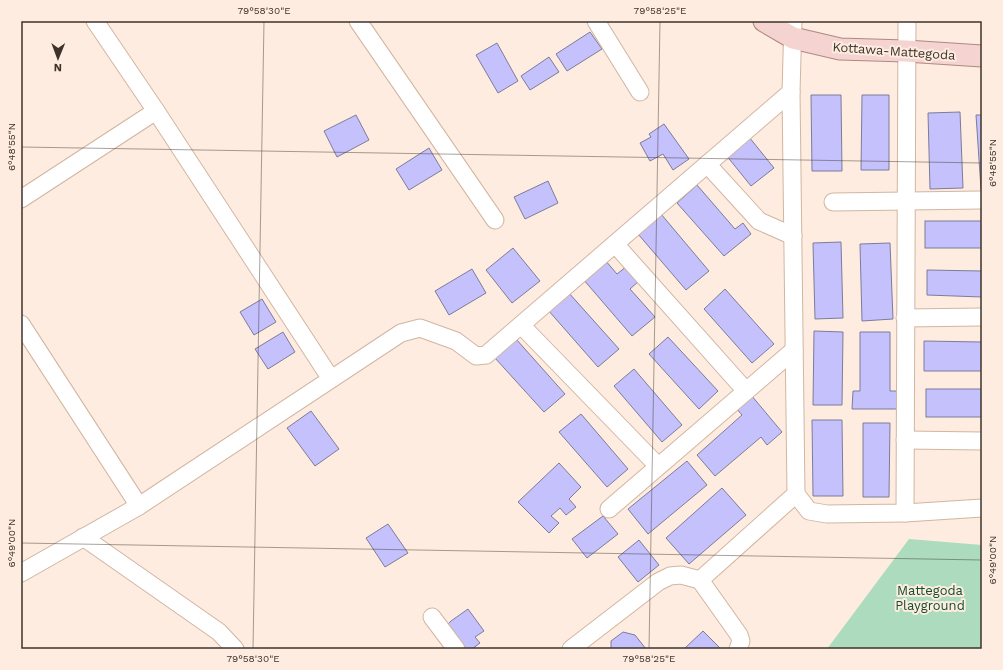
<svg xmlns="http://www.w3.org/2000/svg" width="1003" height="670" font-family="'Work Sans',sans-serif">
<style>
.green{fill:#acdcbd}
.building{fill:#c4c1fd;stroke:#7d7c98}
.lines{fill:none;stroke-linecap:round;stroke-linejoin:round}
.minor-casing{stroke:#d1b6a1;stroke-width:19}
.major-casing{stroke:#b08883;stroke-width:23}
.minor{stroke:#fff;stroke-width:17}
.major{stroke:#f5d3d1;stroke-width:21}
.ticks{fill:none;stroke:#3e332b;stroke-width:1;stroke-opacity:0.45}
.labels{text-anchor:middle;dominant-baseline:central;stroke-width:4;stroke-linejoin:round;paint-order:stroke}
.street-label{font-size:13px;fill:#3e332b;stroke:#fdecdf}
.park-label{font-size:13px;fill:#144f30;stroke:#fdecdf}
.neatline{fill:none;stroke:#3e332b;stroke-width:1.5}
.ticks-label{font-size:10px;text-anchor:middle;fill:#3e332b}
</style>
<rect width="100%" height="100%" fill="#fdecdf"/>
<!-- green -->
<polygon class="green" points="909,539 982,545 982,649 827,649"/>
<!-- building -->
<g class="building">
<polygon points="590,32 602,49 567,71 556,54"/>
<polygon points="497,43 518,81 498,93 476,55"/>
<polygon points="549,57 559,72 530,90 521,76"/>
<polygon points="811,95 841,95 842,171 812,171"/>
<polygon points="862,95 889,95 889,170 861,170"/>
<polygon points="960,112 963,188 930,189 928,113"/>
<polygon points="356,115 369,140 337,157 324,131"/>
<polygon points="976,115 982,115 982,189 981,189"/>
<polygon points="664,124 689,159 673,170 663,154 650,161 640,143 651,137 649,134"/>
<polygon points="749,137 774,168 751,186 726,155"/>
<polygon points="429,148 442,170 409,190 396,169"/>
<polygon points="548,181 558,203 525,219 514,197"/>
<polygon points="697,185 735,229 743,223 751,234 724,256 677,203"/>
<polygon points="661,214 709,271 686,290 638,234"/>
<rect x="925" y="221" width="57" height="27"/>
<polygon points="841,242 843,318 815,319 813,243"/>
<polygon points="890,243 893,319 862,321 860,244"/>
<polygon points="513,248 540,281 512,303 486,270"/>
<polygon points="605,260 617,274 627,266 639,281 630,289 655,317 632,336 583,279"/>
<polygon points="472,269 486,293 449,315 435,291"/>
<polygon points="927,270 982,271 982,297 927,295"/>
<polygon points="725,289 774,344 752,363 704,309"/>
<polygon points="568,292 619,349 598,367 548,310"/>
<polygon points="262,299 276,322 254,335 240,312"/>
<polygon points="814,331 843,332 842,405 813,405"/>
<polygon points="283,332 295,352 268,369 255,349"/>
<polygon points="860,332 890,332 890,391 898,391 898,409 852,409 853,391 860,391"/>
<polygon points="668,337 718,391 699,409 649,354"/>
<polygon points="516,339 565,394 544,412 495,358"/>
<polygon points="924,341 982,342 982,371 924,371"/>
<polygon points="634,369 682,425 662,442 614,386"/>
<rect x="926" y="389" width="56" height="28"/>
<polygon points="751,395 782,432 767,445 761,437 715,476 697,455 742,415 736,408"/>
<polygon points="311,411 339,449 315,466 287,428"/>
<polygon points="581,414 628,469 607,487 559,432"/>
<polygon points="812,420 842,420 843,496 813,496"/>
<polygon points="863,423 890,423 889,497 863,497"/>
<polygon points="687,461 707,485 648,534 628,509"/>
<polygon points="559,463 581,487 569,499 576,507 566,515 560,508 551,516 559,523 549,533 518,502"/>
<polygon points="722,488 746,515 689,564 666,538"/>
<polygon points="603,516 618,534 587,558 572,539"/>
<polygon points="388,524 408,553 385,567 366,538"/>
<polygon points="639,540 659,565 638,582 618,557"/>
<polygon points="468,609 484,631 475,637 480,643 472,649 462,649 444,628 451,621"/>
<polygon points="703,631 721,649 684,649"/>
<polygon points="623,632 635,635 646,649 611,649 611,641"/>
</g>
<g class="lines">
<!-- minor casing -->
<g class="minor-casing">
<g id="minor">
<polyline points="95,21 156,111 331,379"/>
<polyline points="358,21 495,220"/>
<polyline points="596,21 640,92"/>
<polyline points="793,21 791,92 796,494 809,511 827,514 905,513 982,508"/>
<polyline points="707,164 759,221 793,236"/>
<polyline points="21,199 156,111"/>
<polyline points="833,202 982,200"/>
<polyline points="615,244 746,391"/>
<polyline points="905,318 982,317"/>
<polyline points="21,324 139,506"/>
<polyline points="521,325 658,466"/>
<polyline points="905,440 982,441"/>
<polyline points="609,509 794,350"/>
<polyline points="905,513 907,21"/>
<polyline points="83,537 219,632 235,649"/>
<polyline points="21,573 139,506 401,333 420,328 456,341 476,356 486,355 791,92"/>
<polyline points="700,580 796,494"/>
<polyline points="432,617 456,649"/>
<polyline points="571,649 658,582 670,576 681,575 700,580 739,635 741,641 738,649"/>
</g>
</g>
<!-- major casing -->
<g class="major-casing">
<polyline id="major" points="764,21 793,38 840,49 906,51 982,56"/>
</g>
<!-- minor -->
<use href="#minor" class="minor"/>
<!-- major -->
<use href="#major" class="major"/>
</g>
<!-- ticks -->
<path class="ticks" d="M21,147L982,163M21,543L982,560M253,649L264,21M649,649L660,21"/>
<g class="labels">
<!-- street labels -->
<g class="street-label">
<text transform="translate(894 51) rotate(4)">Kottawa-Mattegoda</text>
</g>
<!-- park labels -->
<g class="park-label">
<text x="930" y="590">Mattegoda<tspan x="930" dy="15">Playground</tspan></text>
</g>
</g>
<!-- border -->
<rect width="1003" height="670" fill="none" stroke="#fdecdf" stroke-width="44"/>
<!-- north arrow -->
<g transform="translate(58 58) rotate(181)" stroke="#fdecdf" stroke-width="3" paint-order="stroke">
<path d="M0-3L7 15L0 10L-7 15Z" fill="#3e332b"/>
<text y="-6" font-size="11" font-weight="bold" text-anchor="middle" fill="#3e332b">N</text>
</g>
<rect x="22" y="22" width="959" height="626" class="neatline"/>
<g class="ticks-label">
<text x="264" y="14">79°58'30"E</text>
<text x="660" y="14">79°58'25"E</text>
<text transform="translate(11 147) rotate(-90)" y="4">6°48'55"N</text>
<text transform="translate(992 163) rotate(-90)" y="4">6°48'55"N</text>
<text transform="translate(11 543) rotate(-90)" y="4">6°49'00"N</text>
<text transform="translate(992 560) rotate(-90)" y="4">6°49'00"N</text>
<text x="253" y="662">79°58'30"E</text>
<text x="649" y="662">79°58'25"E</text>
</g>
</svg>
